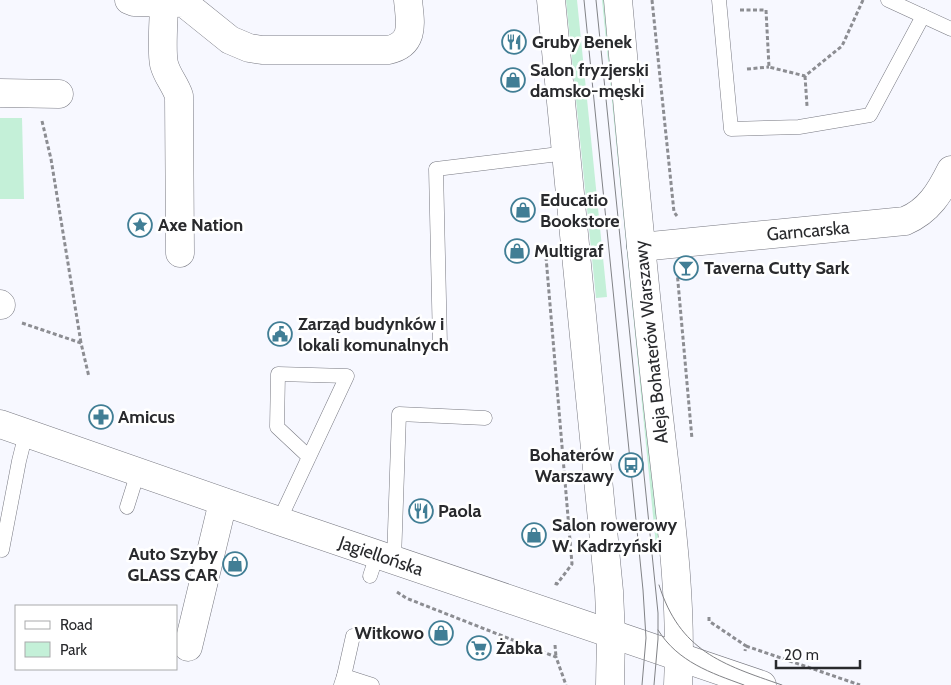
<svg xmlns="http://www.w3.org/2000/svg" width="951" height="685" font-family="Cabin,sans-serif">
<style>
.green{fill:#c4f0d8}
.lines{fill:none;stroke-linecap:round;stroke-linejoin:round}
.service-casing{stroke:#787982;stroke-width:15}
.minor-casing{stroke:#787982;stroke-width:29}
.tertiary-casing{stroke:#787982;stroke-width:29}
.path{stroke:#8c8d92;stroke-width:3;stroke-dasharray:4 2.5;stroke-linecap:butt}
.service{stroke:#fff;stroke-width:14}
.minor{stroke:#fff;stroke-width:28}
.tertiary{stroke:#fff;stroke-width:28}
.tram{stroke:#818286;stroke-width:1}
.labels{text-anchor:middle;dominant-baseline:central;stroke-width:5;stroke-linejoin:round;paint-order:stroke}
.poi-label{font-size:18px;font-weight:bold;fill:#292a2d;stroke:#fff;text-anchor:start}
.street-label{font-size:18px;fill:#292a2d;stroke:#fff}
</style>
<rect width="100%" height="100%" fill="#f7f8ff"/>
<!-- green -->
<g class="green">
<polygon points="566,0 577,0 607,297 596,298"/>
<polygon points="602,0 607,0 662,546 656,546"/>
<polygon points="0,118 22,118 24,199 0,199"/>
</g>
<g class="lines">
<!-- service casing -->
<g class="service-casing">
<g id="service">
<polyline points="719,0 731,129 799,127 870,115 923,16"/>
<polyline points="888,0 951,29"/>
<polyline points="440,344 436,169 567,153"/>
<polyline points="127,507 138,472"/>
<polyline points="279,521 347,376 278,374 277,427 309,457"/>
<polyline points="2,550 19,461 26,433"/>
<polyline points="394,560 399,414 485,418"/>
<polyline points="370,576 377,555"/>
<polyline points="344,676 353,636"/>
<polyline points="341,685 344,676 372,685"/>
</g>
</g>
<!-- minor casing -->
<g class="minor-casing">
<g id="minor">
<path d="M129,0L134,2L184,3L230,40L249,48L262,50H388C416,44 410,22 408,0"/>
<path d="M164,2C164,18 161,50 164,64C167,76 175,84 179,96L180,253"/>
<polyline points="0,93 59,94"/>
<path d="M641,247L905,221C929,211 940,192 951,170"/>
<polyline points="0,304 1,305"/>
<polyline points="188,647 223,502"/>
</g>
</g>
<!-- tertiary casing -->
<g class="tertiary-casing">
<g id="tertiary">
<polyline points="551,0 609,591 611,635 610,685"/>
<path d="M618,0C630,133 642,266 657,399C667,493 683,590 678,685"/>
<polyline points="0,424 279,521 762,685"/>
</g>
</g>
<!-- path -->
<g class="path">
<polyline points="652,0 674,212 677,216"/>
<polyline points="740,10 766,10 769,67 805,76 842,46 863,0"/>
<polyline points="747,69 769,67"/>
<polyline points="805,76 807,106"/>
<polyline points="42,121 51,159 81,343"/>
<polyline points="546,257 572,564 557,584 554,583"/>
<polyline points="677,271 692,439"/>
<polyline points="22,323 81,343 89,377"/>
<polyline points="397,592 406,598 556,657 566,685"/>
<polyline points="709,617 709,621 746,646 745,651"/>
<polyline points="555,645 556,657"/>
<polyline points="746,646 860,685"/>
</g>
<!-- service -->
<use href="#service" class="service"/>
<!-- minor -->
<use href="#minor" class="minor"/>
<!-- tertiary -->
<use href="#tertiary" class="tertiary"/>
<!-- tram -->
<g class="tram">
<polyline points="584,0 643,590 646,638 642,685"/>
<polyline points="596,0 658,613 658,639 654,685"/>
<path d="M659,585C680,651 721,664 782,685"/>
<path d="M658,630C678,662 711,673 744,685"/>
</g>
</g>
<!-- icons -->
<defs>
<g id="restaurant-ring" transform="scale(1.25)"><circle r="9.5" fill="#fff" stroke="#417e95" stroke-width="1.5"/><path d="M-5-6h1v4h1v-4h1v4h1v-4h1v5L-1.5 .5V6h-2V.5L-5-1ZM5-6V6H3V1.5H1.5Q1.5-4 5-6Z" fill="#417e95"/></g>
<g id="shop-ring" transform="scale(1.25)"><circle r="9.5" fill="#fff" stroke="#417e95" stroke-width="1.5"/><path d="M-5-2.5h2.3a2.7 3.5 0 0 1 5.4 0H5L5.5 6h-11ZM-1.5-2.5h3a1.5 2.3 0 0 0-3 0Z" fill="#417e95"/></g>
<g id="sight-ring" transform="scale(1.25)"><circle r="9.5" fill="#fff" stroke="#417e95" stroke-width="1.5"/><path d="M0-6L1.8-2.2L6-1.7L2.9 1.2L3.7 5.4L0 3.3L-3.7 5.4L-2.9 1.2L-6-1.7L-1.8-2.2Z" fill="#417e95"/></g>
<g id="bar-ring" transform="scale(1.25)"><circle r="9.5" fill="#fff" stroke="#417e95" stroke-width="1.5"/><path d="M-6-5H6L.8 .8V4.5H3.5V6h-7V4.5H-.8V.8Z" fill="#417e95"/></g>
<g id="civic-ring" transform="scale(1.25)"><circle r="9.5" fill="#fff" stroke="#417e95" stroke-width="1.5"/><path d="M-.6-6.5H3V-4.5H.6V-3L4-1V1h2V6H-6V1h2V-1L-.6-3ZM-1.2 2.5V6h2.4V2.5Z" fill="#417e95"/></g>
<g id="pharmacy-ring" transform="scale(1.25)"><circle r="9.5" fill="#fff" stroke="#417e95" stroke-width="1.5"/><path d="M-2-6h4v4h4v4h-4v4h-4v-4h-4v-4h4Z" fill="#417e95"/></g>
<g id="bus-ring" transform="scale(1.25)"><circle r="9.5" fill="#fff" stroke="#417e95" stroke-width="1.5"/><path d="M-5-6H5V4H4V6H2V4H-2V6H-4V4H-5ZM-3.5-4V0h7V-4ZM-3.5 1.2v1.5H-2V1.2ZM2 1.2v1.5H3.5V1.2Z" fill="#417e95"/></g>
<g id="supermarket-ring" transform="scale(1.25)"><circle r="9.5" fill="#fff" stroke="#417e95" stroke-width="1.5"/><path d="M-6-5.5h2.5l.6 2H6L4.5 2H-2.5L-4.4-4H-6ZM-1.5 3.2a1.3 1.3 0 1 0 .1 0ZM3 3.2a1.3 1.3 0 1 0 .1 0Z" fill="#417e95"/></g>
</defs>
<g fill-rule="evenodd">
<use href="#restaurant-ring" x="514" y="42"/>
<use href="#shop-ring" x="513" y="80"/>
<use href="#shop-ring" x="523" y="210"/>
<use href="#sight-ring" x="140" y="225"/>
<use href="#shop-ring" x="517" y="251"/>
<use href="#bar-ring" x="686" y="268"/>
<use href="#civic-ring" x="280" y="334"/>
<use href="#pharmacy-ring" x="101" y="417"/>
<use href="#bus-ring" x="631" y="465"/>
<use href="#restaurant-ring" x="421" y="511"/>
<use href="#shop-ring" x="534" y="535"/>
<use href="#shop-ring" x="235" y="564"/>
<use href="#shop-ring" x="441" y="633"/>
<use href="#supermarket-ring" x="479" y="648"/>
</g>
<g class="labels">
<!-- poi labels -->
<g class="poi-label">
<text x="532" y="42">Gruby Benek</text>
<text x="530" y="70">Salon fryzjerski<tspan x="530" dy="21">damsko-męski</tspan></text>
<text x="540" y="200">Educatio<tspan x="540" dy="21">Bookstore</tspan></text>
<text x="158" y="225">Axe Nation</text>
<text x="534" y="251">Multigraf</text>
<text x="704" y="268">Taverna Cutty Sark</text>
<text x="298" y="324">Zarząd budynków i<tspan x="298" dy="21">lokali komunalnych</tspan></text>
<text x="118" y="417">Amicus</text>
<text x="614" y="455" text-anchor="end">Bohaterów<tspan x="614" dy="21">Warszawy</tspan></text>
<text x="438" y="511">Paola</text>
<text x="552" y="525">Salon rowerowy<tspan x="552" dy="21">W. Kadrzyński</tspan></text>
<text x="218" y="554" text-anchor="end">Auto Szyby<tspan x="218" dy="21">GLASS CAR</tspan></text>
<text x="424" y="633" text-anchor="end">Witkowo</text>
<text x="496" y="648">Żabka</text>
</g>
<!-- street labels -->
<g class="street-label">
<text transform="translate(808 231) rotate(-5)">Garncarska</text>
<text transform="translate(651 342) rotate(-96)">Aleja Bohaterów Warszawy</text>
<text transform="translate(381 556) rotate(19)">Jagiellońska</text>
</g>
</g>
<!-- legend -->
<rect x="15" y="605" width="162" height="65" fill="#ffffff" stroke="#a9aaab"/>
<rect x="25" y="621" width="25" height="8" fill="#ffffff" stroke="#a9aaab"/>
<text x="60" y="630" font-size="15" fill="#292a2d">Road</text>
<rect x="25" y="642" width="25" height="15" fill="#c4f0d8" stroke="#a9aaab"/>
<text x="60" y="655" font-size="15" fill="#292a2d">Park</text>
<!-- scale -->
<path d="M776 660v8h84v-8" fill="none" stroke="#292a2d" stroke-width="2.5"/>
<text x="784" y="660" font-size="15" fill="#292a2d" stroke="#ffffff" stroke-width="4" paint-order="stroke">20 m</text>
</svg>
